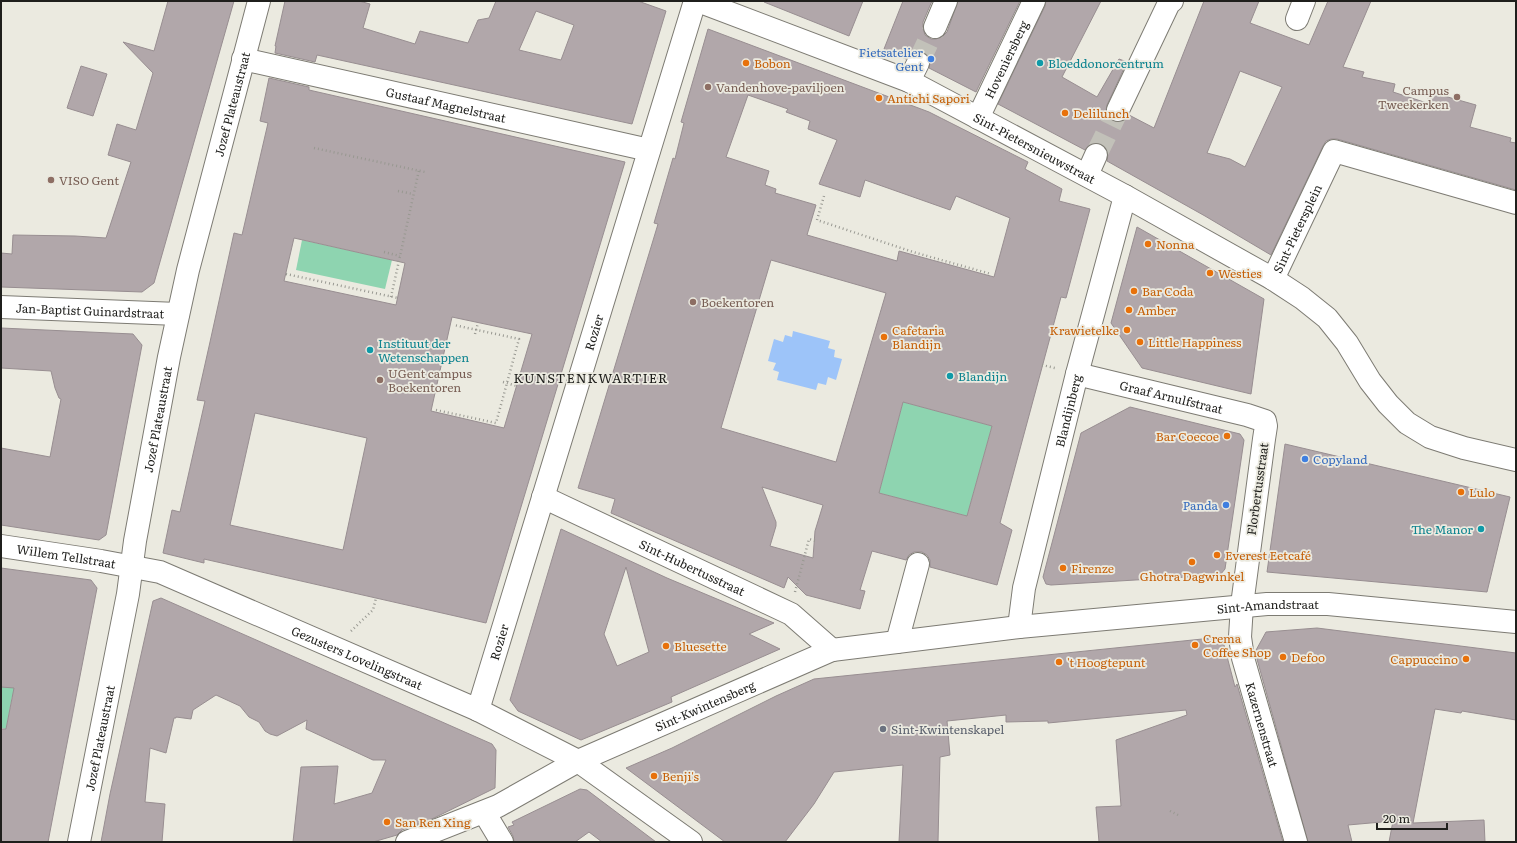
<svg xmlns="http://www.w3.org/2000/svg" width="1517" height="843" font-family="Literata,serif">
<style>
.green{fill:#8ed4b0}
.water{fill:#9dc4f9}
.building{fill:#b1a7aa;stroke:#988e91;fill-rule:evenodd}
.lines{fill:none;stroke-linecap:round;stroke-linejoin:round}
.minor-tunnel{stroke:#c2c1b9;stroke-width:22;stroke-dasharray:22 11;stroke-linecap:butt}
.minor-casing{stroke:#7d7b73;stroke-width:24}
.path{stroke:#989891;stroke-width:2.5;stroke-dasharray:1 3;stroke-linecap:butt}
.minor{stroke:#fff;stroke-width:22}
.path-bridge{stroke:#989891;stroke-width:2.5;stroke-dasharray:1 3;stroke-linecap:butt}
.shop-dot{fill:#3f7fe0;stroke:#ebeae0;stroke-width:1.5}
.food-dot{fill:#e8710a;stroke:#ebeae0;stroke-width:1.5}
.culture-dot{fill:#0f9aa8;stroke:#ebeae0;stroke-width:1.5}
.education-dot{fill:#8d6e63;stroke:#ebeae0;stroke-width:1.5}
.worship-dot{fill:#6b7280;stroke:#ebeae0;stroke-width:1.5}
.labels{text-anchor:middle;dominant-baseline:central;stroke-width:3.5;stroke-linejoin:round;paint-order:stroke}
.shop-label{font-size:12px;fill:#366cbe;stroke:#ebeae0;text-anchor:end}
.street-label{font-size:12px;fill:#1f1f1c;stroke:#ebeae0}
.food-label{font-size:12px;fill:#c56008;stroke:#ebeae0;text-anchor:start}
.culture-label{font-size:12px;fill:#0d838f;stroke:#ebeae0;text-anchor:start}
.education-label{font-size:12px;fill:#785e54;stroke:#ebeae0;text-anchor:start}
.worship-label{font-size:12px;fill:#5b616d;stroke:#ebeae0;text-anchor:start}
.neighbourhood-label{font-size:13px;letter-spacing:1px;fill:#1f1f1c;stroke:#ebeae0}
</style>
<rect width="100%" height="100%" fill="#ebeae0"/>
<!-- green -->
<g class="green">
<polygon points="302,240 392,260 385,289 296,270"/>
<polygon points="903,402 992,426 967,516 879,493"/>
<polygon points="1,617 22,698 12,697 6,729 1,728"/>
</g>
<!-- water -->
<polygon class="water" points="793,331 830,341 828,348 835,350 834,357 842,359 836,380 828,377 826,385 818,383 816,390 777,380 779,372 773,370 776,363 768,361 774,339 783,342 785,335 792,337"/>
<!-- building -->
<g class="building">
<polygon points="168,1 234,1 154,283 142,292 1,287 1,253 12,254 13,235 75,236 106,238 131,162 108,155 117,124 136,130 153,73 123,42 154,51"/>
<path d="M285,1H359L370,4L363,28L415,44L420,31L468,43L478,20L489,18L496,1H638L666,11L632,124L317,55L315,62L275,53L276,46H275ZM536,11L574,25L561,60L519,50Z"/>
<polygon points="764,1 863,1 849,36 764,2"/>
<polygon points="903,1 932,1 923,22 923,28 925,35 931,39 936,39 942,37 947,32 958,1 1020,1 976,92 929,68 930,63 929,56 923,52 918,51 911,52 906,59 884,49"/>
<path d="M1046,1H1101L1062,77L1097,97L1119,59L1127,62L1107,105L1106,111L1108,117L1112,121L1119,122L1125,120L1129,115L1154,128L1204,1H1259L1250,23L1309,45L1328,1H1371L1343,67L1364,72L1362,77L1395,84L1393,92L1427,103L1430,92L1476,105L1470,127L1511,138L1510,142L1516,143V190L1337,139H1331L1326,141L1323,146L1271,255L1205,216L1107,161L1108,153L1106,148L1101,144L1094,143L1089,145L1085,150L998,104L1045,6ZM1240,71L1282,87L1245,167L1230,159L1207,153Z"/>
<path d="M708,29L929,112L1028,162L1025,169L1062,189L1059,201L1090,209L1066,298L1061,297L1000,523L1012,530L997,585L930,567V560L927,555L922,552H914L909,555L906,560L872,551L860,590L865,591L860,609L806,595L788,577L784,588L611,513L615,499L578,488L658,224L654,223L673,158L675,159L684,123L681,122ZM748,95L788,109L786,112L810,121L808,129L837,140L819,184L860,197L865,180L950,210L956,196L1010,218L994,277L899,251L897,261L807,235L816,205L775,193L776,189L765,185L769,171L726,157ZM771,260L886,293L836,462L721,428ZM903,402L992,426L967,516L879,493ZM762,487L823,505L815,531L813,558L770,546L776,526V522Z"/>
<polygon points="81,66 107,74 93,116 67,108"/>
<path d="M269,78L309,87V90L625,162L486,623L204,559V563L163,553L172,510L180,512L205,401L197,400L210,342L234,233L242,235L268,123L260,121ZM294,238L405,263L396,305L284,281ZM452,317L532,334L504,428L431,411ZM255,413L367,438L343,550L230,525Z"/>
<polygon points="1137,227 1264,299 1251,394 1142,368 1111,323"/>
<polygon points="1,328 133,334 142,345 106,535 99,540 1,525 1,448 50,457 61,399 59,398 55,388 51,371 1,368"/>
<polygon points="1130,407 1240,434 1244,440 1225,569 1220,575 1051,585 1046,584 1043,577 1081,433"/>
<polygon points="1285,444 1510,497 1487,592 1267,572"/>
<path d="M561,529L667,578L774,623L749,634L780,649L671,697L672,702L581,740L518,711L510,700ZM626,567L649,652L617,666L604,634Z"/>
<polygon points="1,568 91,580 97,588 48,842 1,842 1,729 6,729 14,688 1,687"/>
<polygon points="161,598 492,744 496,750 495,788 434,818 402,830 397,835 373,842 293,842 301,767 338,766 334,804 372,793 386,760 373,760 306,729 307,720 277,736 270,734 265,731 259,722 249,717 240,706 216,695 193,710 191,719 176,717 176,718 174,718 166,753 150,748 145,802 165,804 162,842 101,842 110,794 153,601"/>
<polygon points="1317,628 1516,653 1516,720 1462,711 1461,713 1435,709 1413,823 1484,820 1485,842 1389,842 1393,821 1348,825 1352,842 1308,842 1255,652 1266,632"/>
<polygon points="1212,638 1224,645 1235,687 1237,684 1283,842 1099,842 1096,807 1121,806 1116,740 1187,715 1186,710 1048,723 1048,721 1006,722 1006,715 947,721 950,755 940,757 938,842 899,842 903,765 834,772 814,804 785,842 725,842 626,768 672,748 776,696 814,679"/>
<polygon points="580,789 587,790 656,842 602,842 589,832 575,842 514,842 513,836 508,827 514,825 512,822"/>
</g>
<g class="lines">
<!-- minor-tunnel -->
<g class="minor-tunnel">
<polyline points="918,63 935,27"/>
<polyline points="1096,155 1118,110"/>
</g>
<!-- minor casing -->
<g class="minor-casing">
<g id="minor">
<path id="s1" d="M698,1L909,81L1125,196L1273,279L1302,298L1327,318L1347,343L1370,381L1388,404L1407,423L1430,437L1464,448L1516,460"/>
<polyline points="1297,19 1304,1"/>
<polyline points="935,27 946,1"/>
<path id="s2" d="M243,59L649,150"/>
<polyline points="909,81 918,63"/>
<polyline points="1118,110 1169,3 1172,1"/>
<path id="s3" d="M978,118L1034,1"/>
<polyline points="1087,175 1096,155"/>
<path id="s4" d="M1273,279L1334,151L1516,203"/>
<path id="s5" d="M1,307L178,314"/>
<path id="s6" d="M1077,374L1247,415L1265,421L1266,426L1264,439L1242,605L1240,637L1243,658L1296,842"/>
<path id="s7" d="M543,497L791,614L832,650"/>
<path id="s8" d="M1,546L101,561L160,572L478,710L578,761L691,842"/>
<path id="s9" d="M1019,627L1024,588L1077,374L1125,196"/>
<polyline points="897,642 918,564"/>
<path id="s10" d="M478,710L695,1"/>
<polyline points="484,812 502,842"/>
<path id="s11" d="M79,842L128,594L135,541L169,357L188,270L259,1"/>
<path id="s12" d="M407,842L498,806L578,761L832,650L1019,627L1267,604H1328L1516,622"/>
</g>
</g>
<!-- path -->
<g class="path">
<polyline points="314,148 425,172"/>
<polyline points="398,191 413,194"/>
<polyline points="824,196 817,220 913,252 991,274"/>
<polyline points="384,252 400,256"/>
<polyline points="286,274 398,298"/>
<polyline points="391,297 419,170"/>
<polyline points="1042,365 1055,368"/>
<polyline points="436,410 496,423 519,339 454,325"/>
<polyline points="795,592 809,539 816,541"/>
<polyline points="351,631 373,610 376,598"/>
<polyline points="1170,811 1178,815"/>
</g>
<!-- minor -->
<use href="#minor" class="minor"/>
<!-- path-bridge -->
<g class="path-bridge">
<polyline points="475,334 478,323"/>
<polyline points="503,382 517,386"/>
</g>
</g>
<!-- markers -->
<g class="shop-dot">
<circle cx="931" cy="59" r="4"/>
<circle cx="1305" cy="459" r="4"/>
<circle cx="1226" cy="505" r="4"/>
</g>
<g class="food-dot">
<circle cx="746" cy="63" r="4"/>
<circle cx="879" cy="98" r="4"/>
<circle cx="1065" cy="113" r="4"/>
<circle cx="1148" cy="244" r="4"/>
<circle cx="1210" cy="273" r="4"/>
<circle cx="1134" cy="291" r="4"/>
<circle cx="1129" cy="310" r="4"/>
<circle cx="1127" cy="330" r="4"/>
<circle cx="884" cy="337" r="4"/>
<circle cx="1140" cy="342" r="4"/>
<circle cx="1227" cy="436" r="4"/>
<circle cx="1461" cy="492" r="4"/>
<circle cx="1217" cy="555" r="4"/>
<circle cx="1192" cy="562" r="4"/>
<circle cx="1063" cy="568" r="4"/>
<circle cx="1195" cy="645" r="4"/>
<circle cx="666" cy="646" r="4"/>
<circle cx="1283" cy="657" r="4"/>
<circle cx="1466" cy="659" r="4"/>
<circle cx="1059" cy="662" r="4"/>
<circle cx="654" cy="776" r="4"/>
<circle cx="387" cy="822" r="4"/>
</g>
<g class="culture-dot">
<circle cx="1040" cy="63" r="4"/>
<circle cx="370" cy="350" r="4"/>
<circle cx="950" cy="376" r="4"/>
<circle cx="1481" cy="529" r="4"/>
</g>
<g class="education-dot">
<circle cx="708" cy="87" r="4"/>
<circle cx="1457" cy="97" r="4"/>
<circle cx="51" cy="180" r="4"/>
<circle cx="693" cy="302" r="4"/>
<circle cx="380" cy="380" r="4"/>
</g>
<circle class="worship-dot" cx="883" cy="729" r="4"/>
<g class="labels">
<!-- shop labels -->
<g class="shop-label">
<text x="923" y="52">Fietsatelier<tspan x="923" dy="14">Gent</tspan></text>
<text x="1313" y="459" text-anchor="start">Copyland</text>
<text x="1218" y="505">Panda</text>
</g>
<!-- street labels -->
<g class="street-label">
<text stroke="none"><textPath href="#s3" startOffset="65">Hoveniersberg</textPath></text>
<text stroke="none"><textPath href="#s11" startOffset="754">Jozef Plateaustraat</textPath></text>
<text stroke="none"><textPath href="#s2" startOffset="208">Gustaaf Magnelstraat</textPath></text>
<text stroke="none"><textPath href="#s1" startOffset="368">Sint-Pietersnieuwstraat</textPath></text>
<text stroke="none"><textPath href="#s4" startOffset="56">Sint-Pietersplein</textPath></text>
<text stroke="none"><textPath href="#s5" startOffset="89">Jan-Baptist Guinardstraat</textPath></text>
<text stroke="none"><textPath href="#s10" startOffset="395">Rozier</textPath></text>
<text stroke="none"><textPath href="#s6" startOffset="97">Graaf Arnulfstraat</textPath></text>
<text stroke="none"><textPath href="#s9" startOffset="222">Blandijnberg</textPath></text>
<text stroke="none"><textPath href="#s11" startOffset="430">Jozef Plateaustraat</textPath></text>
<text transform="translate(1257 489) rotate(-82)">Florbertusstraat</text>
<text stroke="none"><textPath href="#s8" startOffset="66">Willem Tellstraat</textPath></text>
<text stroke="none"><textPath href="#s7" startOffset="165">Sint-Hubertusstraat</textPath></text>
<text stroke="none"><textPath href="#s12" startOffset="905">Sint-Amandstraat</textPath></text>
<text stroke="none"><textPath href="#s10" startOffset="71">Rozier</textPath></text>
<text stroke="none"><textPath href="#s8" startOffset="376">Gezusters Lovelingstraat</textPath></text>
<text stroke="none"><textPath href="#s12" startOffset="328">Sint-Kwintensberg</textPath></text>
<text stroke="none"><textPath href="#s6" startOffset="502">Kazernenstraat</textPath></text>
<text stroke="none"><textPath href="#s11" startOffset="106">Jozef Plateaustraat</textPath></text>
</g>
<!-- food labels -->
<g class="food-label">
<text x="754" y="63">Bobon</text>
<text x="887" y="98">Antichi Sapori</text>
<text x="1073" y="113">Delilunch</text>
<text x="1156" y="244">Nonna</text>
<text x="1218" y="273">Westies</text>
<text x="1142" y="291">Bar Coda</text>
<text x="1137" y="310">Amber</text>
<text x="892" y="330">Cafetaria<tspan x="892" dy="14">Blandijn</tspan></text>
<text x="1119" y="330" text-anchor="end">Krawietelke</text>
<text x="1148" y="342">Little Happiness</text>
<text x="1219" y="436" text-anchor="end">Bar Coecoe</text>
<text x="1469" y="492">Lulo</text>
<text x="1225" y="555">Everest Eetcafé</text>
<text x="1071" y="568">Firenze</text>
<text x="1192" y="576" text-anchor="middle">Ghotra Dagwinkel</text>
<text x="1203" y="638">Crema<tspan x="1203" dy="14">Coffee Shop</tspan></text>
<text x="674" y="646">Bluesette</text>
<text x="1291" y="657">Defoo</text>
<text x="1458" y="659" text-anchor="end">Cappuccino</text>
<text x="1067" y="662">'t Hoogtepunt</text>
<text x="662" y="776">Benji's</text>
<text x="395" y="822">San Ren Xing</text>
</g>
<!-- culture labels -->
<g class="culture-label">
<text x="1048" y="63">Bloeddonorcentrum</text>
<text x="378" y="343">Instituut der<tspan x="378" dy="14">Wetenschappen</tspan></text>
<text x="958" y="376">Blandijn</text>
<text x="1473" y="529" text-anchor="end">The Manor</text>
</g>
<!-- education labels -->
<g class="education-label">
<text x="716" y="87">Vandenhove-paviljoen</text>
<text x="1449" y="90" text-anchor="end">Campus<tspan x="1449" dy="14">Tweekerken</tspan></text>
<text x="59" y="180">VISO Gent</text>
<text x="701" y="302">Boekentoren</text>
<text x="388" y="373">UGent campus<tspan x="388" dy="14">Boekentoren</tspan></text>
</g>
<!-- worship labels -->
<g class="worship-label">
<text x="891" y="729">Sint-Kwintenskapel</text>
</g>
<!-- neighbourhood labels -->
<g class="neighbourhood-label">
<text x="591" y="377">KUNSTENKWARTIER</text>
</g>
</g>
<!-- border -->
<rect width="1517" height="843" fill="none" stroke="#1f1f1c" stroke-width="4"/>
<!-- scale -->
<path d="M1377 823v6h70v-6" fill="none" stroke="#1f1f1c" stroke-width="2"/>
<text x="1383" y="823" font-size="12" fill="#1f1f1c" stroke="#ebeae0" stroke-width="3" paint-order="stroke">20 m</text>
</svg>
